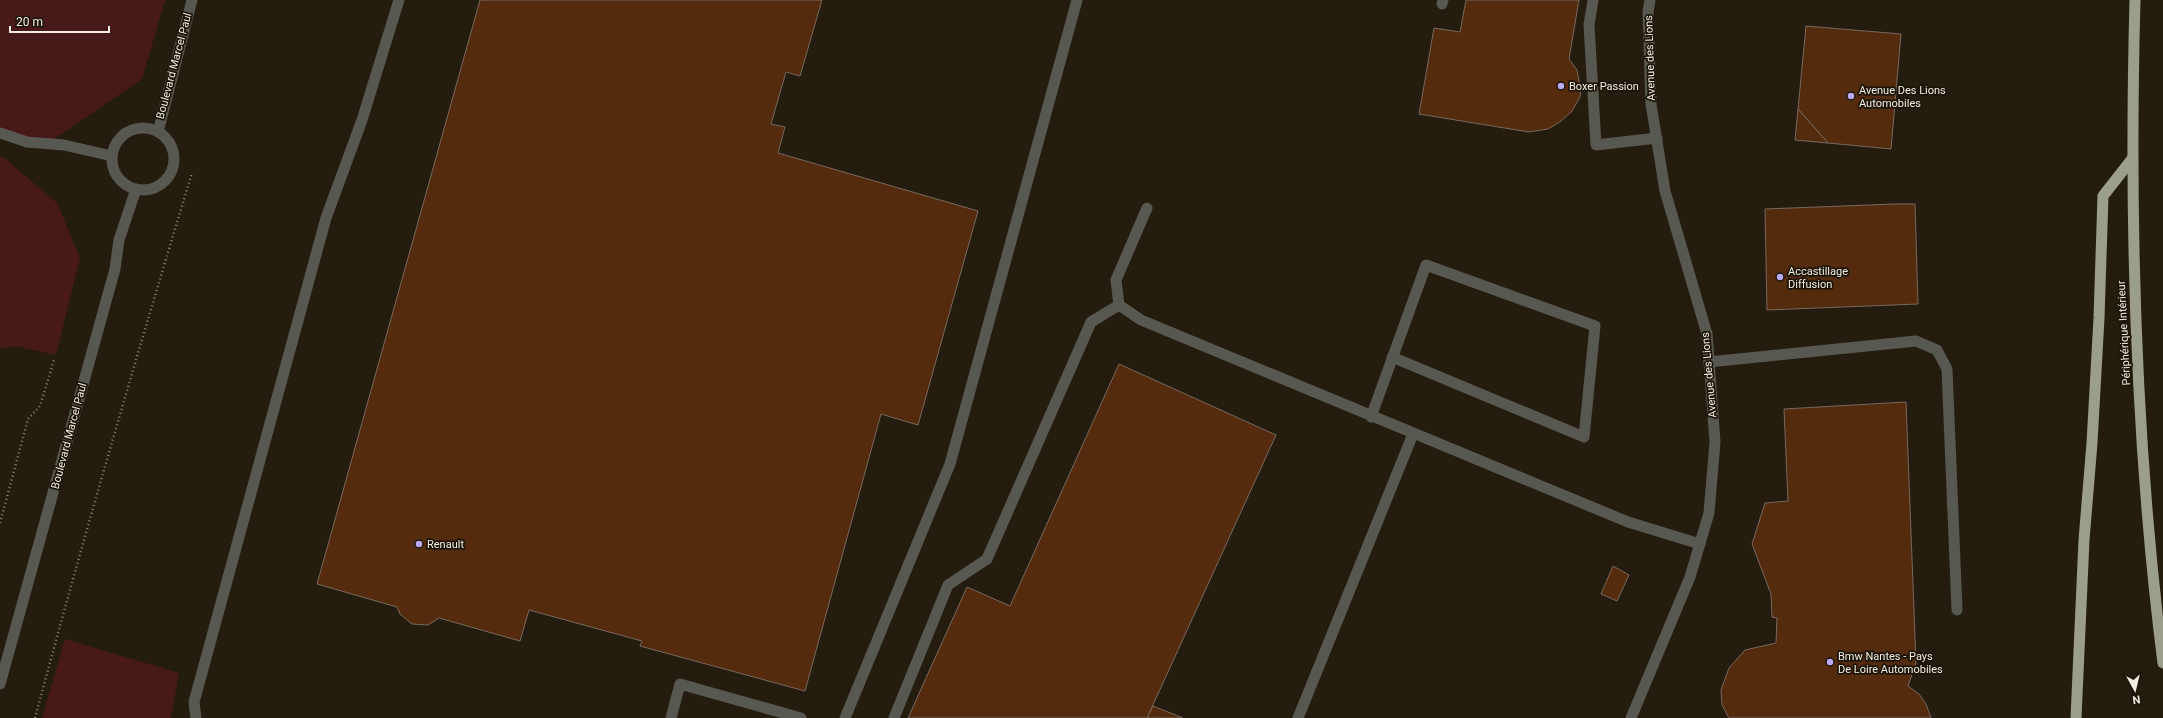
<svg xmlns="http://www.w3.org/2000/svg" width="2163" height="718" font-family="Roboto,sans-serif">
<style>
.green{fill:#481919}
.building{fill:#552b0e;stroke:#78685e}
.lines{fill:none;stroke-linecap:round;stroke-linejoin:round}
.path{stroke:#898377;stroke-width:2.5;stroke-dasharray:1 3;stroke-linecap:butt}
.service{stroke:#575850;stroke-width:11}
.minor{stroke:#575850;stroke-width:11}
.tertiary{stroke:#575850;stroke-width:11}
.trunk{stroke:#9c9e8c;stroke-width:11}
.poi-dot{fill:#bbaaf6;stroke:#1b1407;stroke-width:1.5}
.labels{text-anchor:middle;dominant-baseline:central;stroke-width:3.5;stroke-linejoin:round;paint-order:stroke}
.street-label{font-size:11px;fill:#f2ede4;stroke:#1b1407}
.poi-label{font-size:11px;fill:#f2ede4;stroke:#1b1407;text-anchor:start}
</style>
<rect width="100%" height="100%" fill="#241d0f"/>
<!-- green -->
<g class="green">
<polygon points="0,0 165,0 142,79 41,148 0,131"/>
<polygon points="0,156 3,157 57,203 80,258 56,355 15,346 0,349"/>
<polygon points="65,639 179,673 171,718 42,718"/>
</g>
<!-- building -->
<g class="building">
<polygon points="480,0 822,0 800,76 786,72 771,124 785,127 778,153 978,211 918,425 881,414 805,691 640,646 642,641 529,610 520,641 439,618 428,625 412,624 400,614 397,607 317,584"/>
<polygon points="1466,0 1579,0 1569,59 1577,70 1581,90 1580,97 1572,111 1560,122 1548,129 1529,132 1419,114 1434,28 1460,32"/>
<polygon points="1806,26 1901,34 1891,149 1828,143 1798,109"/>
<polygon points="1798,109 1828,143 1795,140"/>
<polygon points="1894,204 1915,204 1918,304 1767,310 1765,209"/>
<polygon points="1119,364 1276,435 1147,718 908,718 967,587 1010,606"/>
<polygon points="1906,402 1916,663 1908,686 1919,694 1926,704 1931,718 1729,718 1722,705 1721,690 1729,668 1745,650 1776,643 1777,618 1772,617 1771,594 1752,544 1765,503 1788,501 1784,409"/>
<polygon points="1613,566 1629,575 1617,601 1601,594"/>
<polygon points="1153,706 1183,718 1147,718"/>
</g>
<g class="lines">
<!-- path -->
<g class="path">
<polyline points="0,523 28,419 40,406 54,360"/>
<path d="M35,718C84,535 137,354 192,173"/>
</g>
<!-- service -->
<g class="service">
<polyline points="1593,0 1589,25 1596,145 1657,138"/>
<polyline points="1442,4 1443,0"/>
<polyline points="1147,208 1116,280 1119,305 1141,320 1628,522 1700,544"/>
<polyline points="1709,362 1916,341 1937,350 1947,369 1957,610"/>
<polyline points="1371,417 1426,265 1595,326 1584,437 1392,357"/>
<polyline points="196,718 194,702 326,218 362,120 399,0"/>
<polyline points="671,718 680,684 801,718"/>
<polyline points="845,718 950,464 1077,0"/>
<polyline points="894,718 948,585 987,559 1091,322 1119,305"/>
<polyline points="1298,718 1413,434"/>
</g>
<!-- minor -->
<g class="minor">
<polyline points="0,133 27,142 64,145 112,156"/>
<polyline points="1631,718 1690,577 1709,513 1715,442 1707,334 1665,191 1651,104 1648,12 1650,0"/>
</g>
<!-- tertiary -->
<g class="tertiary">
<circle cx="143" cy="159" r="31"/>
<polyline points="158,132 192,0"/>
<polyline points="0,684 115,269 119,240 136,189"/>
</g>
<!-- trunk -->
<g class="trunk">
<path d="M2135,0C2129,221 2135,443 2163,663"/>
<polyline points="2076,718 2084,540 2092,443 2099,318 2103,196 2132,159"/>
</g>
</g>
<!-- markers -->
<g class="poi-dot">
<circle cx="1561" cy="86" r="4"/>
<circle cx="1851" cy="96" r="4"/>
<circle cx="1780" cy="277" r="4"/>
<circle cx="419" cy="544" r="4"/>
<circle cx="1830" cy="662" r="4"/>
</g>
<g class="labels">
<!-- street labels -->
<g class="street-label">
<text transform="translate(1650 58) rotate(-92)">Avenue des Lions</text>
<text transform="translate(174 66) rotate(-75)">Boulevard Marcel Paul</text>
<text transform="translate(2124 333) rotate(-93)">Périphérique Intérieur</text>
<text transform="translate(1709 375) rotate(-95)">Avenue des Lions</text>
<text transform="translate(69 436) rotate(-75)">Boulevard Marcel Paul</text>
</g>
<!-- poi labels -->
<g class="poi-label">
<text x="1569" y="86">Boxer Passion</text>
<text x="1859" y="90">Avenue Des Lions<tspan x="1859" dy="13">Automobiles</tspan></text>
<text x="1788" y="271">Accastillage<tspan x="1788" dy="13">Diffusion</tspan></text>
<text x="427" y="544">Renault</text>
<text x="1838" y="656">Bmw Nantes - Pays<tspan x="1838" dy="13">De Loire Automobiles</tspan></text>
</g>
</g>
<!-- north arrow -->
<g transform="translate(2135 690) rotate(172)" stroke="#1b1407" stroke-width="3" paint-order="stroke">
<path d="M0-3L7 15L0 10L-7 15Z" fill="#f2ede4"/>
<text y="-6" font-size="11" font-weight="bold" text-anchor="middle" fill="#f2ede4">N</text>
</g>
<!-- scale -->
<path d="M10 26v6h99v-6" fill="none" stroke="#f2ede4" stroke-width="2"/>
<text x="16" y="26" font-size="12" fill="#f2ede4" stroke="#1b1407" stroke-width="3" paint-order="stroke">20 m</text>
</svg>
